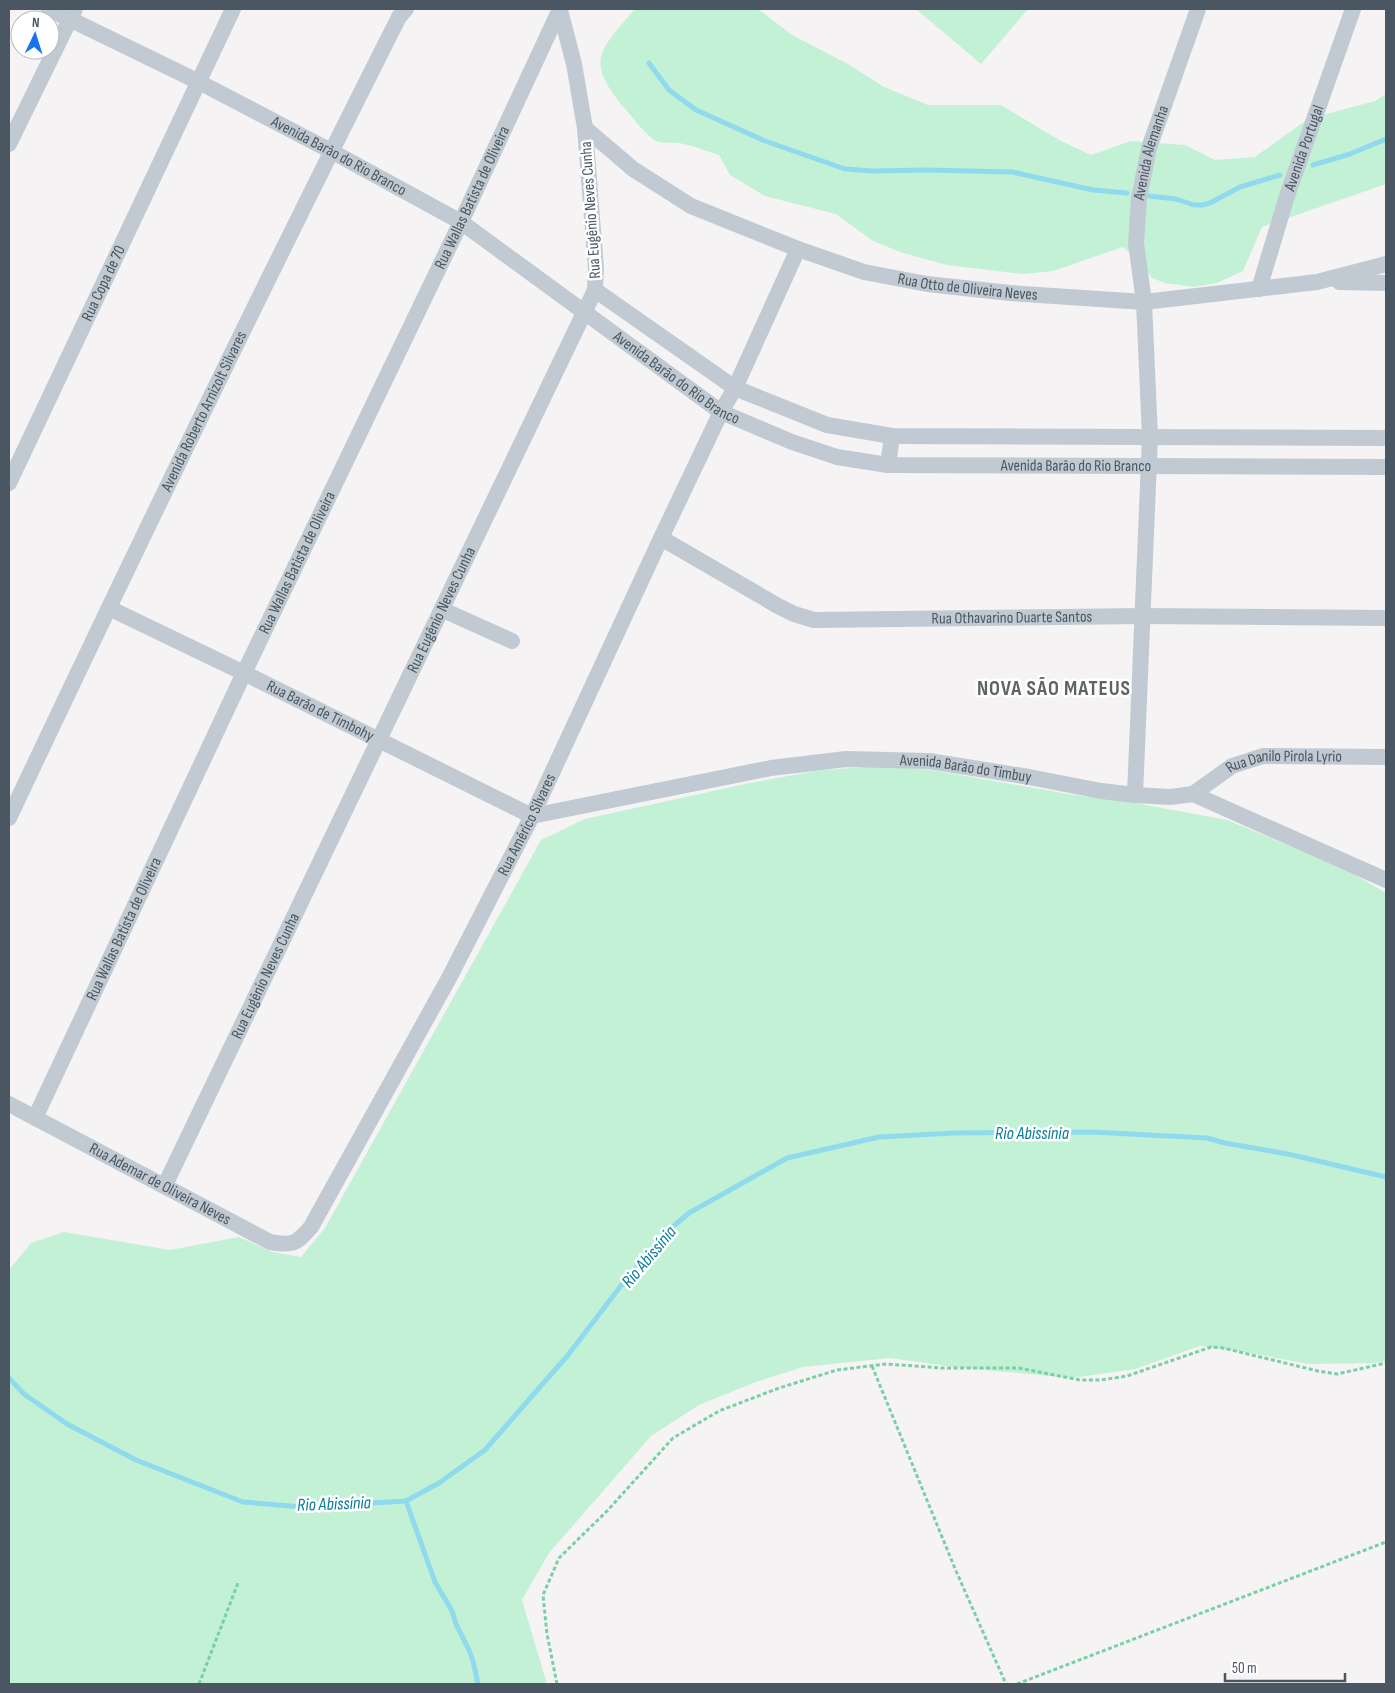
<svg xmlns="http://www.w3.org/2000/svg" width="1395" height="1693" font-family="'Sofia Sans Condensed',sans-serif">
<style>
.green{fill:#c3f1d5}
.lines{fill:none;stroke-linecap:round;stroke-linejoin:round}
.stream{stroke:#90daee;stroke-width:5}
.path{stroke:#7ad0a6;stroke-width:3;stroke-dasharray:4 2.5;stroke-linecap:butt}
.minor{stroke:#c1cad2;stroke-width:16}
.labels{text-anchor:middle;dominant-baseline:central;stroke-width:5;stroke-linejoin:round;paint-order:stroke}
.street-label{font-size:16px;fill:#4a5661;stroke:#fff}
.water-label{font-size:18px;font-style:italic;fill:#0c7c9b;stroke:#fff}
.district-label{font-size:21px;font-weight:bold;letter-spacing:1px;fill:#5f6368;stroke:#fff}
</style>
<rect width="100%" height="100%" fill="#f5f3f3"/>
<!-- green -->
<g class="green">
<path d="M635,9H758L792,35L848,64L884,87L928,105H1001L1059,140L1091,155L1131,141L1185,145L1215,160L1255,157L1308,119L1375,101L1386,94V184L1262,227L1243,271L1217,283L1194,287L1165,283L1152,278L1143,264L1123,247L1053,271L1023,274L947,265L903,253L873,241L836,214L765,196L730,175L719,155C706,151 692,145 679,143C672,142 662,144 656,141C648,137 633,118 627,111C585,62 597,53 635,9Z"/>
<polygon points="916,9 1028,9 981,64"/>
<polygon points="884,766 932,770 1068,794 1130,802 1227,820 1343,868 1386,893 1386,1361 1377,1363 1308,1364 1251,1353 1200,1346 1135,1369 1072,1378 954,1367 890,1358 803,1367 756,1382 699,1405 651,1436 549,1553 522,1600 547,1684 9,1684 9,1270 31,1243 64,1232 170,1250 239,1237 272,1252 301,1257 325,1228 541,840 585,819 750,783 821,770"/>
</g>
<g class="lines">
<!-- stream -->
<g class="stream">
<polyline points="649,63 669,90 696,110 765,141 845,169 872,171 927,170 1012,172 1093,190 1127,193"/>
<polyline points="1313,165 1350,154 1386,139"/>
<polyline points="1149,196 1176,199 1194,205 1202,205 1210,203 1240,187 1280,175"/>
<polyline points="9,1378 24,1394 67,1424 136,1460 243,1502 302,1507 406,1501 439,1483 485,1450 568,1355 623,1283 669,1230 689,1213 787,1158 879,1137 954,1133 1092,1132 1207,1138 1225,1143 1288,1154 1386,1177"/>
<polyline points="406,1501 435,1582 452,1611 456,1624 469,1650 473,1661 478,1684"/>
</g>
<!-- path -->
<g class="path">
<polyline points="872,1366 956,1571 1006,1684"/>
<polyline points="199,1684 238,1583"/>
<polyline points="557,1684 547,1634 543,1595 559,1558 607,1511 673,1438 719,1411 779,1388 837,1370 886,1364 942,1368 1019,1368 1080,1380 1101,1380 1127,1376 1211,1347 1223,1348 1318,1371 1337,1374 1386,1363"/>
<polyline points="1017,1684 1386,1542"/>
</g>
<!-- minor -->
<g class="minor">
<path id="s1" d="M49,9L197,81L331,151L461,222L721,412L792,442L837,457L888,465L1386,467"/>
<path id="s2" d="M585,128L633,169L691,206L798,249L864,272L927,284L1010,293L1144,302L1317,282L1386,264"/>
<polyline points="9,144 75,9"/>
<polyline points="1339,282 1386,283"/>
<path id="s3" d="M1259,289L1287,196L1353,9"/>
<polyline points="595,290 735,388 827,425 892,436 1386,438"/>
<polyline points="888,465 892,436"/>
<path id="s4" d="M9,483L233,9"/>
<path id="s5" d="M661,538L778,606L794,614L814,620L1142,616L1386,618"/>
<path id="s6" d="M109,608L244,673L532,816L771,768L846,759L929,761L1029,777L1101,791L1135,795L1170,797L1193,794L1386,880"/>
<polyline points="443,610 512,641"/>
<path id="s7" d="M1193,794L1232,766L1263,756L1386,757"/>
<path id="s8" d="M1135,795L1150,437L1144,302L1136,243L1139,198L1149,148L1198,9"/>
<path id="s9" d="M9,818C136,549 265,282 399,17L406,9"/>
<path id="s10" d="M9,1104L270,1242C293,1246 296,1244 311,1227L449,978L532,816L661,538L721,412L735,388L798,249"/>
<path id="s11" d="M35,1118L244,673L461,222L560,9"/>
<path id="s12" d="M165,1185L595,290L596,269L585,128L574,64L560,10"/>
</g>
</g>
<g class="labels">
<!-- street labels -->
<g class="street-label">
<text stroke="none"><textPath href="#s3" startOffset="148">Avenida Portugal</textPath></text>
<text stroke="none"><textPath href="#s8" startOffset="645">Avenida Alemanha</textPath></text>
<text stroke="none"><textPath href="#s1" startOffset="325">Avenida Barão do Rio Branco</textPath></text>
<text stroke="none"><textPath href="#s11" startOffset="1019">Rua Wallas Batista de Oliveira</textPath></text>
<text transform="translate(591 210) rotate(-94)">Rua Eugênio Neves Cunha</text>
<text stroke="none"><textPath href="#s4" startOffset="221">Rua Copa de 70</textPath></text>
<text stroke="none"><textPath href="#s2" startOffset="422">Rua Otto de Oliveira Neves</textPath></text>
<text stroke="none"><textPath href="#s1" startOffset="730">Avenida Barão do Rio Branco</textPath></text>
<text stroke="none"><textPath href="#s9" startOffset="451">Avenida Roberto Arnizolt Silvares</textPath></text>
<text stroke="none"><textPath href="#s1" startOffset="1150">Avenida Barão do Rio Branco</textPath></text>
<text stroke="none"><textPath href="#s11" startOffset="614">Rua Wallas Batista de Oliveira</textPath></text>
<text stroke="none"><textPath href="#s12" startOffset="638">Rua Eugênio Neves Cunha</textPath></text>
<text stroke="none"><textPath href="#s5" startOffset="372">Rua Othavarino Duarte Santos</textPath></text>
<text stroke="none"><textPath href="#s6" startOffset="235">Rua Barão de Timbohy</textPath></text>
<text stroke="none"><textPath href="#s7" startOffset="101">Rua Danilo Pirola Lyrio</textPath></text>
<text stroke="none"><textPath href="#s6" startOffset="911">Avenida Barão do Timbuy</textPath></text>
<text stroke="none"><textPath href="#s10" startOffset="799">Rua Américo Silvares</textPath></text>
<text stroke="none"><textPath href="#s11" startOffset="209">Rua Wallas Batista de Oliveira</textPath></text>
<text stroke="none"><textPath href="#s12" startOffset="232">Rua Eugênio Neves Cunha</textPath></text>
<text stroke="none"><textPath href="#s10" startOffset="171">Rua Ademar de Oliveira Neves</textPath></text>
</g>
<!-- water labels -->
<g class="water-label">
<text x="1032" y="1133">Rio Abissínia</text>
<text transform="translate(649 1257) rotate(-50)">Rio Abissínia</text>
<text transform="translate(334 1504) rotate(-2)">Rio Abissínia</text>
</g>
<!-- district labels -->
<g class="district-label">
<text x="1054" y="688">NOVA SÃO MATEUS</text>
</g>
</g>
<!-- border -->
<rect width="1395" height="1693" fill="none" stroke="#4a5661" stroke-width="20"/>
<!-- north arrow -->
<g transform="translate(35 35) rotate(4)"><circle r="24" fill="#ffffff" stroke="#b7bbc0"/>
<path d="M0-4L9 19L0 12L-9 19Z" fill="#1a73e8"/>
<text y="-8" font-size="14" font-weight="bold" text-anchor="middle" fill="#4a5661">N</text>
</g>
<!-- scale -->
<path d="M1225 1673v8h120v-8" fill="none" stroke="#4a5661" stroke-width="2.5"/>
<text x="1232" y="1673" font-size="15" fill="#4a5661" stroke="#ffffff" stroke-width="4" paint-order="stroke">50 m</text>
</svg>
